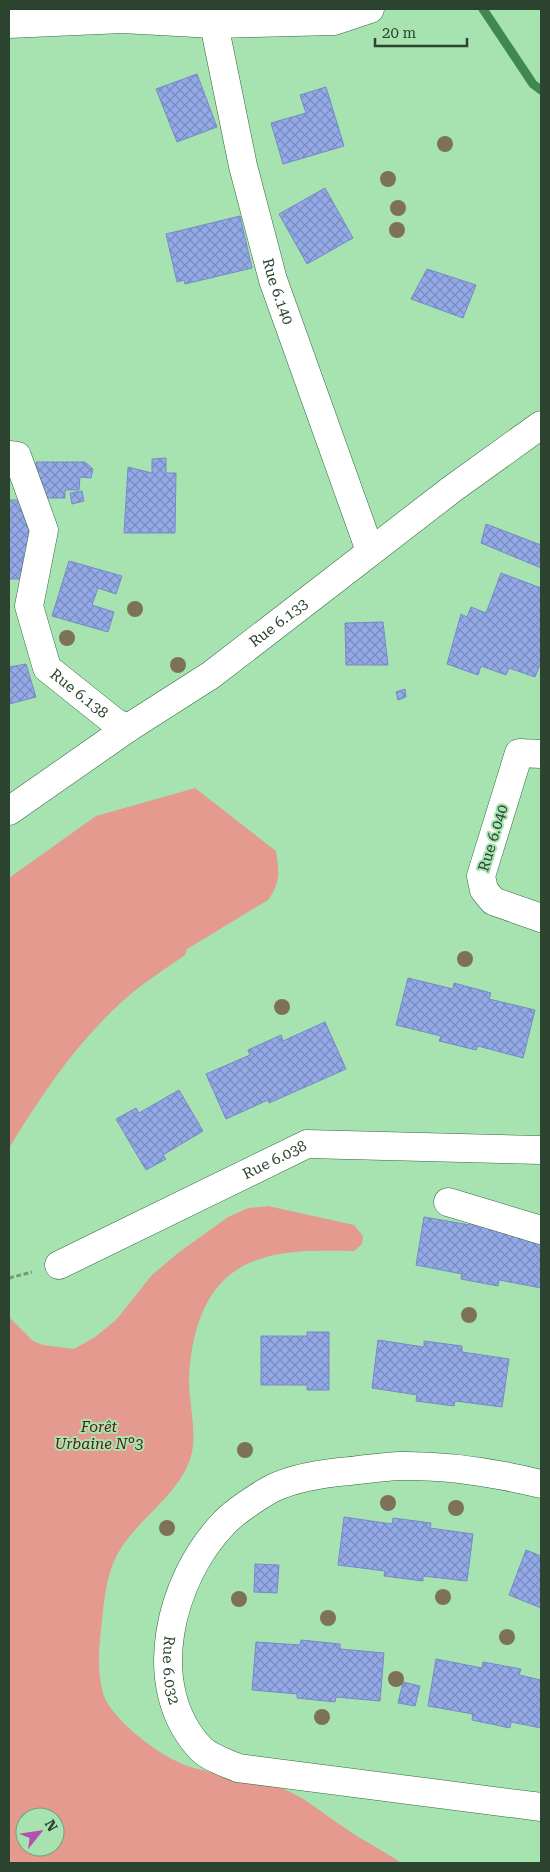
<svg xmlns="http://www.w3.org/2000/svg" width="550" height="1872" font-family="'Roboto Serif',serif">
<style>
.green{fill:#e49a8e;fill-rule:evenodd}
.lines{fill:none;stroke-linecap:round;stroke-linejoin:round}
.stream{stroke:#3f8950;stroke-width:9}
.building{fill:url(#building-cross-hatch);stroke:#768bc6}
.minor-casing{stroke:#30683c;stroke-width:29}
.tertiary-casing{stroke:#30683c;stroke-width:29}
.path{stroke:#719d78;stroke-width:3;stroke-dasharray:5 2.5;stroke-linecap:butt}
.minor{stroke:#fff;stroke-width:28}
.tertiary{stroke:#fff;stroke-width:28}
.tree{fill:#7d7258}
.labels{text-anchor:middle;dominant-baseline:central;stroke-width:4;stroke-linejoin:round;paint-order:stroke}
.street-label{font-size:15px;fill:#2b432f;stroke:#a7e3b1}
.park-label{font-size:15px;font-style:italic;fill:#5b1610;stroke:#a7e3b1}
</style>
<defs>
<pattern id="building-cross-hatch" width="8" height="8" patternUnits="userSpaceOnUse" patternTransform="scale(1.25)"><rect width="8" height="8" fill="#94a9e7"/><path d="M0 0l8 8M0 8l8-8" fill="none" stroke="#798bbc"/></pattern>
</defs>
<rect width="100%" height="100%" fill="#a7e3b1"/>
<!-- green -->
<g class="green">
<path d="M195,788L276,851C279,871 281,883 268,900L187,949L185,955C167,968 149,979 132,993C81,1036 44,1091 9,1148V878L96,816Z"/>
<path d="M268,1206L354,1225L363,1236L362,1244L354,1251C311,1251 258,1247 224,1280C199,1304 190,1346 189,1380C189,1401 195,1424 193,1446C188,1486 149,1510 126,1541C104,1569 104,1606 100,1640C98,1658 98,1689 108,1704C124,1729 165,1760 194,1768C224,1776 257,1776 286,1790C307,1799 326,1816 345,1828C363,1841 383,1850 401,1863H9V1317L33,1341L43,1345L74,1349L95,1337L116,1320L152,1275L178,1253L228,1217L248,1208ZM25,1817H55V1847H25Z"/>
</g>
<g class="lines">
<!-- stream -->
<polyline class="stream" points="483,9 533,84 541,90"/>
</g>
<!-- building -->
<g class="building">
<polygon points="197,74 217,127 177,142 156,89"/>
<polygon points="326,87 344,146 283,164 271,123 306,113 300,95"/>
<polygon points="325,188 353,238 307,264 279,214"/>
<polygon points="240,216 252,268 185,284 184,280 177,282 166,234"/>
<polygon points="427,269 476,285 463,318 411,299"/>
<polygon points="166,458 166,473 176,473 175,533 124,533 128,467 152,473 152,459"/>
<polygon points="36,462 85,462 93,469 91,478 80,477 79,490 65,490 65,498 36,498"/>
<polygon points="82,491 84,501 72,504 70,493"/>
<polygon points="9,500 27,500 30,528 27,579 9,579"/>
<polygon points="486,524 541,545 541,568 481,543"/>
<polygon points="69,561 122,576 116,594 98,588 92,605 114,612 108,632 52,616"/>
<polygon points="501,573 541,588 541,662 535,677 509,668 506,675 481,666 478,675 447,664 461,614 467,617 471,607 486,613"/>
<polygon points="383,622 388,665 346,665 345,623"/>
<polygon points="26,664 36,697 9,704 9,667"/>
<polygon points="405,689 406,697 398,700 396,692"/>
<polygon points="408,978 453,989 454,983 491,993 489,999 535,1010 523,1058 478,1046 476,1050 439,1041 441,1036 396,1025"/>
<polygon points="325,1022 346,1069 269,1103 268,1100 226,1119 206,1074 250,1055 248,1050 281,1035 283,1041"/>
<polygon points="179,1090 203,1131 163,1155 166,1159 146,1170 116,1119 136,1108 139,1113"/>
<polygon points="424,1217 470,1225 471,1220 541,1238 541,1288 499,1280 498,1286 461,1279 462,1274 416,1265"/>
<polygon points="307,1332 329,1332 329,1390 307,1390 307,1385 261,1385 261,1336 307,1336"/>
<polygon points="378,1340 424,1347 424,1341 462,1346 462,1352 509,1359 502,1407 455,1401 454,1406 416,1401 417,1395 372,1388"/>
<polygon points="344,1517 392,1524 393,1518 431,1523 430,1528 473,1534 467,1581 423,1576 423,1581 384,1576 385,1571 338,1565"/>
<polygon points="526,1550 541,1556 541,1608 509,1595"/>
<polygon points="255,1564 279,1565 277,1593 254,1592"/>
<polygon points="301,1640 340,1644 340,1649 384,1653 380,1701 336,1697 335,1702 297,1698 297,1694 252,1690 256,1642 300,1645"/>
<polygon points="436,1659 482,1668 483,1662 521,1669 519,1675 541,1680 541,1728 511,1722 510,1728 472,1720 473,1714 428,1706"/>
<polygon points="403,1682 420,1686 415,1706 398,1703"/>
</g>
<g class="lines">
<!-- minor casing -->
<g class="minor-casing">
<g id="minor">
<polyline points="9,24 122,19 214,24 334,21 370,9"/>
<path id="s1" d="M214,24L243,166L273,280L370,551"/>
<path id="s2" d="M9,455L17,456L44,530L29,606L47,668L116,723L128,728"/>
<polyline points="541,754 519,753 481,876 484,890 493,901 541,918"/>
<polyline points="448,1202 541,1230"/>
<path id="s3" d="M59,1265L307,1144L541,1150"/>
<path id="s4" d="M541,1484C496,1473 446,1465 399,1466C383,1467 367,1469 350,1471C325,1473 297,1477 273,1488C260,1495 234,1512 224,1523C170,1579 142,1687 201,1749C210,1758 227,1763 238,1768L541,1807"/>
</g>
</g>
<!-- tertiary casing -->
<g class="tertiary-casing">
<g id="tertiary">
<path id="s5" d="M9,811L128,728L211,675L452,489L541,425"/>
</g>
</g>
<!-- path -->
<polyline class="path" points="9,1278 32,1272"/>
<!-- minor -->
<use href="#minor" class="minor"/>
<!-- tertiary -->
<use href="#tertiary" class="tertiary"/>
</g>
<!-- trees -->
<g class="tree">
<circle cx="445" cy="144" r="8"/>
<circle cx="388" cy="179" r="8"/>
<circle cx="398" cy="208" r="8"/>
<circle cx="397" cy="230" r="8"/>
<circle cx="135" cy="609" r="8"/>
<circle cx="67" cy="638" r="8"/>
<circle cx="178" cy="665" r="8"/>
<circle cx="465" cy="959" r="8"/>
<circle cx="282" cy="1007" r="8"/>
<circle cx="469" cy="1315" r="8"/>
<circle cx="245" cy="1450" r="8"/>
<circle cx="388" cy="1503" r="8"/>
<circle cx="456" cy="1508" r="8"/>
<circle cx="167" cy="1528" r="8"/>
<circle cx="443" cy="1597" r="8"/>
<circle cx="239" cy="1599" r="8"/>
<circle cx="328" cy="1618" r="8"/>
<circle cx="507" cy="1637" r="8"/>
<circle cx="396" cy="1679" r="8"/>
<circle cx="322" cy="1717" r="8"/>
</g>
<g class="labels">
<!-- street labels -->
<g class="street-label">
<text stroke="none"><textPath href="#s1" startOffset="275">Rue 6.140</textPath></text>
<text stroke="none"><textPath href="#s5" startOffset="329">Rue 6.133</textPath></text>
<text stroke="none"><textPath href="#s2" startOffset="270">Rue 6.138</textPath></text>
<text transform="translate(493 838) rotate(-73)">Rue 6.040</text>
<text stroke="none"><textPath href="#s3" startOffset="240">Rue 6.038</textPath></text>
<text stroke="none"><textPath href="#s4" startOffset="494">Rue 6.032</textPath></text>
</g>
<!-- park labels -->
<g class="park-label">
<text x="99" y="1427">Forêt<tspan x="99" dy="17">Urbaine N°3</tspan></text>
</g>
</g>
<!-- border -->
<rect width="550" height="1872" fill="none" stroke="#2b432f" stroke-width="20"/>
<!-- north arrow -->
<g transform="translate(40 1832) rotate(60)"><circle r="24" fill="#a7e3b1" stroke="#75a37d"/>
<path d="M0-4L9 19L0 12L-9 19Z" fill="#b64fb2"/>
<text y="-8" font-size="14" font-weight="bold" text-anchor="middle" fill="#2b432f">N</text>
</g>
<!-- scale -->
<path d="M375 38v8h92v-8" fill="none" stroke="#2b432f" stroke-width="2.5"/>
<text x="382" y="38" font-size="15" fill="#2b432f" stroke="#a7e3b1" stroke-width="4" paint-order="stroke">20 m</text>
</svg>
